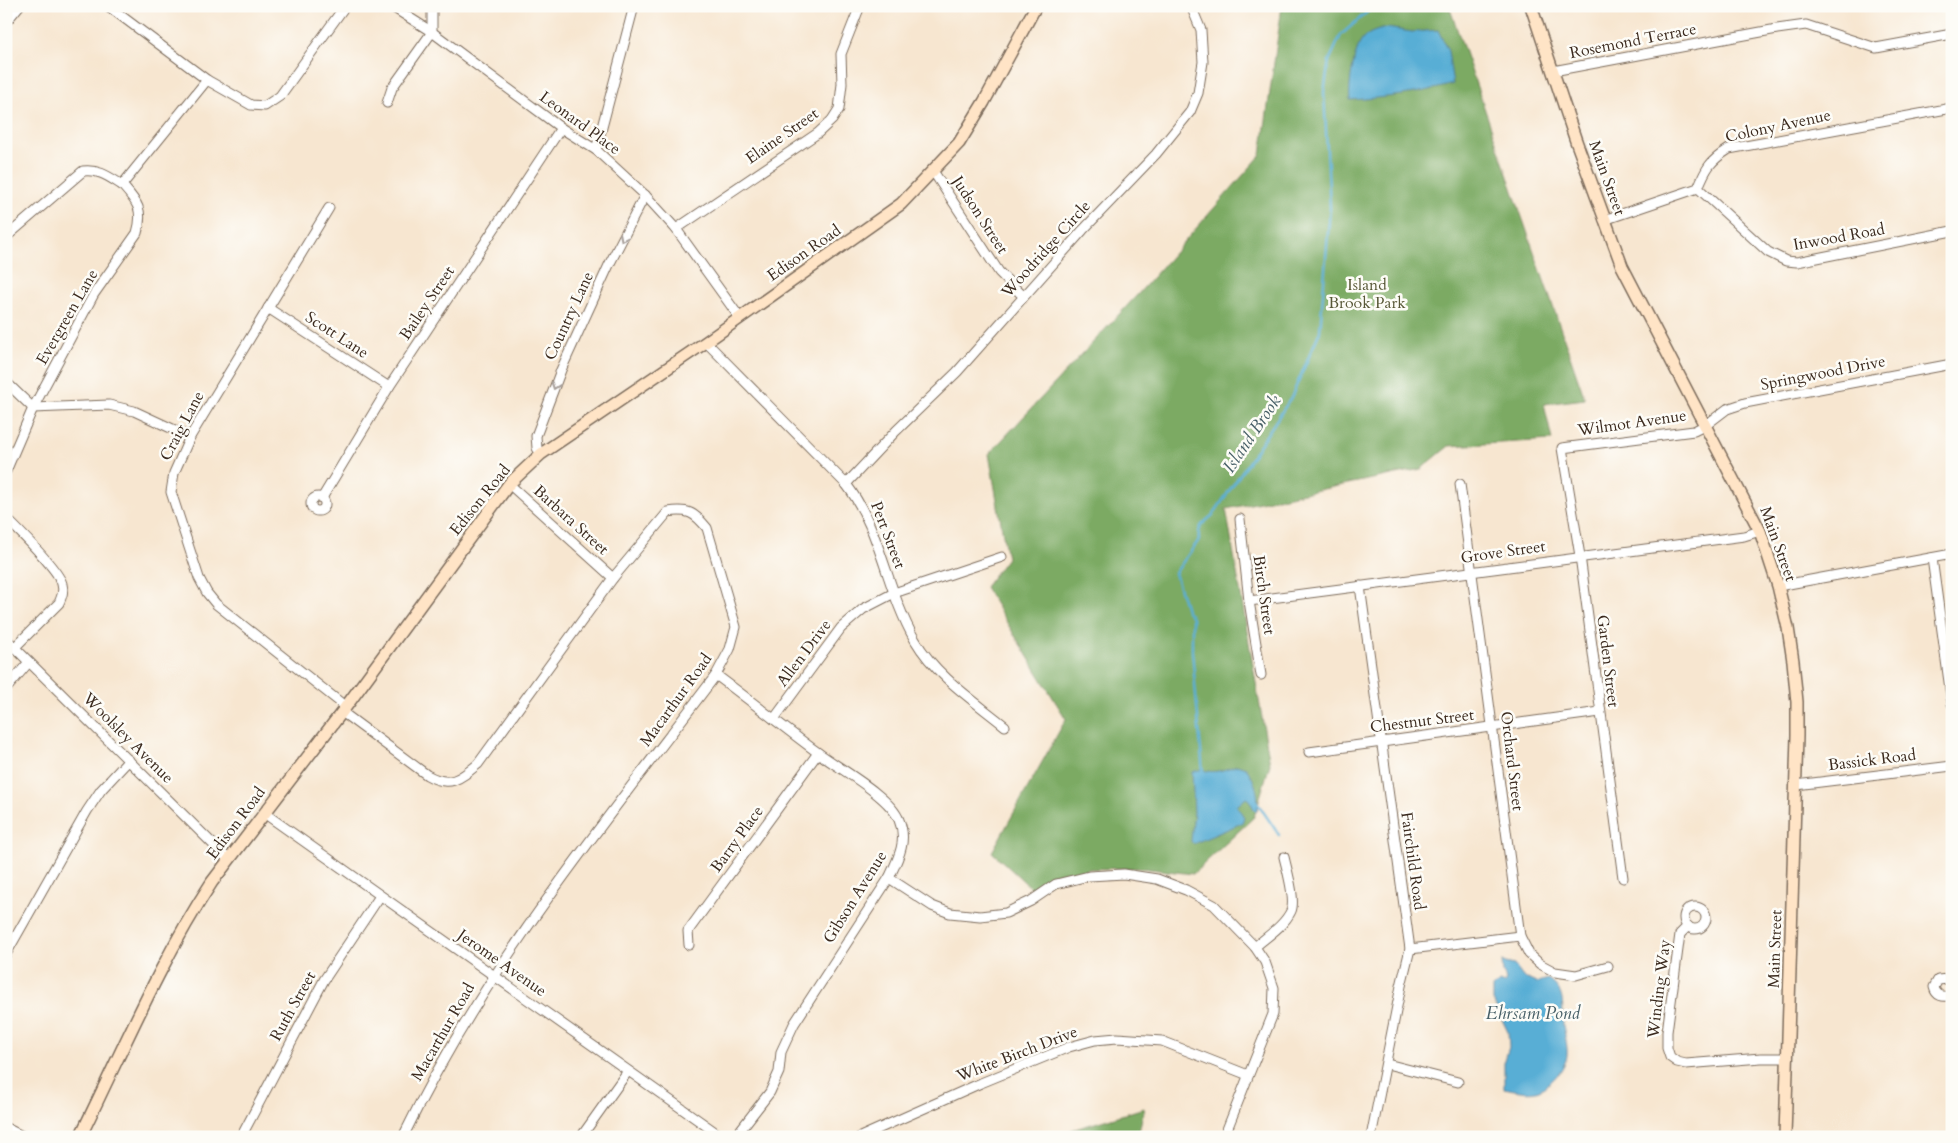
<svg xmlns="http://www.w3.org/2000/svg" width="1958" height="1143" font-family="Cardo,serif">
<style>
.forest{fill:#7baa63;stroke:#5b6a40}
.water{fill:#59aed5;stroke:#4a6c7a}
.lines{fill:none;stroke-linecap:round;stroke-linejoin:round}
.stream{stroke:#59aed5;stroke-width:2.5}
.street-casing{stroke:#7d6c5c;stroke-width:11}
.secondary-casing{stroke:#7d6c5c;stroke-width:14}
.street{stroke:#fff;stroke-width:9}
.secondary{stroke:#ffe4c6;stroke-width:11}
.oneway{stroke:#a79f9a}
.labels{text-anchor:middle;dominant-baseline:central;stroke-width:5;stroke-linejoin:round;paint-order:stroke}
.street-label{font-size:16px;fill:#3b2a1e;stroke:#fdfcf7}
.park-label{font-size:16px;fill:#585837;stroke:#fdfcf7}
.water-label{font-size:18px;font-style:italic;fill:#475f67;stroke:#fdfcf7}
</style>
<rect width="100%" height="100%" fill="#fdfcf7"/>
<filter id="ink" filterUnits="userSpaceOnUse"><feTurbulence type="fractalNoise" baseFrequency=".02" numOctaves="2"/><feDisplacementMap in="SourceGraphic" scale="10" xChannelSelector="R" yChannelSelector="G"/><feConvolveMatrix kernelMatrix="1 2 1 2 8 2 1 2 1" color-interpolation-filters="sRGB"/></filter>
<filter id="wash" filterUnits="userSpaceOnUse"><feTurbulence type="fractalNoise" baseFrequency=".0096" numOctaves="4" result="noise"/><feDisplacementMap in="SourceGraphic" scale="20" xChannelSelector="R" yChannelSelector="G"/><feGaussianBlur stdDeviation="1.12" result="paint"/><feColorMatrix in="noise" values="0 0 0 0 0 0 0 0 0 0 0 0 0 0 0 0 0 1.4 0 .05"/><feComposite in="paint" operator="in"/></filter>
<g filter="url(#wash)">
<rect width="100%" height="100%" fill="#f7e6d0"/>
<!-- forest -->
<g class="forest">
<polygon points="1282,6 1449,6 1585,399 1544,404 1552,440 1449,446 1421,469 1226,509 1270,764 1254,817 1193,874 1141,868 1089,869 1031,888 992,852 1066,719 985,587 1007,558 989,454 1139,293 1261,155"/>
<polygon points="1144,1108 1138,1137 1049,1137"/>
</g>
<!-- water -->
<g class="water">
<path d="M1387,28L1412,32L1438,30L1448,51L1453,84C1420,94 1385,98 1350,100C1348,87 1354,48 1363,39C1369,32 1378,30 1387,28Z"/>
<path d="M1237,765L1246,768C1255,779 1260,796 1257,811H1255L1249,800L1246,798L1237,806L1244,817L1242,823L1193,844L1191,841L1194,812L1192,772L1202,769C1213,775 1226,769 1237,765Z"/>
<path d="M1502,962L1514,965L1523,977L1536,983L1548,979C1566,992 1562,1004 1563,1024C1564,1033 1568,1045 1567,1055C1566,1068 1551,1084 1539,1090C1529,1094 1515,1090 1504,1088V1063L1509,1047L1508,1032L1493,1001V988L1499,982L1504,984L1506,980L1503,972Z"/>
</g>
<g class="lines">
<!-- stream -->
<g class="stream">
<path d="M1203,773L1192,651V617L1186,610L1175,573L1199,540C1197,527 1203,523 1213,515L1291,398L1320,331L1330,208L1324,92L1329,61L1341,35L1374,6"/>
<polyline points="1256,801 1279,835"/>
</g>
</g>
</g>
<g filter="url(#ink)">
<g class="lines">
<!-- street casing -->
<g class="street-casing">
<g id="street">
<polyline points="108,6 207,80 251,105 265,106 280,96 345,6"/>
<polyline points="391,6 432,32 561,128 596,150 645,195 676,229 740,318"/>
<polyline points="6,22 19,6"/>
<polyline points="1553,71 1777,29 1806,25 1876,48 1952,34"/>
<polyline points="387,103 392,88 432,32 432,6"/>
<polyline points="596,150 634,6"/>
<polyline points="933,171 999,272 1023,296"/>
<polyline points="1698,188 1768,252 1786,261 1797,262 1952,231"/>
<polyline points="329,208 190,437 174,473 171,492 199,578 207,593 216,604 346,707"/>
<path d="M1604,220L1698,188C1706,168 1710,161 1729,149L1952,108"/>
<polyline points="676,229 818,133 832,120 839,109 842,84 841,54 860,6"/>
<path d="M6,237L83,171C99,169 109,177 122,185L207,80"/>
<polyline points="268,308 389,387"/>
<path d="M706,342L846,484C881,529 886,590 915,640C936,676 973,700 1005,726"/>
<polyline points="6,382 33,408 109,405 134,411 190,437"/>
<polyline points="541,454 537,448 536,436 561,370 609,265 645,195"/>
<path d="M6,471L33,408L94,294L137,233C144,209 137,202 122,185"/>
<polyline points="509,484 613,578"/>
<polyline points="846,484 896,431 957,372 1083,230 1156,154 1190,112 1198,93 1203,62 1201,30 1191,6"/>
<polyline points="1460,484 1520,936 1529,954 1540,964 1555,972 1576,975 1608,966"/>
<circle cx="318" cy="504" r="7"/>
<polyline points="322,498 389,387 561,128"/>
<path d="M6,518C18,530 59,570 62,584C64,591 62,596 59,603L14,648"/>
<polyline points="1240,519 1249,601 1261,675"/>
<polyline points="1932,558 1952,704"/>
<polyline points="1360,586 1410,949 1401,986 1371,1137"/>
<polyline points="1778,586 1952,554"/>
<polyline points="1249,601 1744,536 1760,531"/>
<polyline points="6,639 228,859"/>
<path d="M716,675C750,700 783,727 817,752C838,768 890,796 899,820C908,841 898,859 889,878L794,1024L781,1052L779,1072L770,1092L735,1137"/>
<polyline points="6,689 29,662"/>
<path d="M342,712L427,775C450,788 460,779 478,764L613,578L668,512C688,509 694,512 707,528L736,627L730,649L716,675C604,823 484,968 403,1137"/>
<polyline points="774,719 841,628 863,609 894,593 1002,557"/>
<polyline points="1309,752 1600,712"/>
<polyline points="1796,785 1952,766"/>
<polyline points="264,813 722,1137"/>
<polyline points="889,878 932,906 950,913 980,916 1006,913 1031,901 1056,884 1089,876 1124,874 1157,879 1186,890 1214,905 1255,947 1265,962 1274,988 1273,1014 1224,1137"/>
<polyline points="1623,878 1580,556 1562,448 1694,431 1706,425 1727,409 1745,403 1952,364"/>
<circle cx="1695" cy="918" r="11"/>
<polyline points="1688,926 1680,934 1667,1032 1667,1048 1670,1057 1677,1062 1686,1064 1761,1058 1788,1058"/>
<polyline points="689,945 688,931 818,753"/>
<path d="M1255,947C1266,937 1284,926 1291,911C1296,900 1287,870 1284,857"/>
<polyline points="1410,949 1520,936"/>
<polyline points="6,954 87,811 101,790 129,760"/>
<path d="M1952,981L1948,979L1938,980L1934,987C1936,996 1943,998 1952,995"/>
<polyline points="1387,1064 1458,1082"/>
<polyline points="6,1128 24,1137"/>
<polyline points="241,1137 324,980 380,896"/>
<polyline points="581,1137 628,1071"/>
<polyline points="860,1137 981,1083 1069,1047 1095,1040 1117,1038 1162,1041 1248,1075"/>
</g>
</g>
<!-- secondary casing -->
<g class="secondary-casing">
<g id="secondary">
<polyline points="1531,6 1576,141 1622,266 1760,531 1778,586 1788,628 1793,661 1797,702 1797,736 1785,1137"/>
<path d="M80,1137C122,1052 160,961 212,882L342,712L509,484L541,454L706,342L901,204L959,143L984,102L1036,6"/>
</g>
</g>
<!-- street -->
<use href="#street" class="street"/>
<!-- secondary -->
<use href="#secondary" class="secondary"/>
</g>
<!-- one-way arrows -->
<defs><path id="oneway-chevron" d="M-2-3.5L2.5 0L-2 3.5" fill="none" stroke-width="1.6" stroke-linecap="round" stroke-linejoin="round" transform="scale(1.25)"/></defs>
<g class="oneway">
<use href="#oneway-chevron" transform="translate(623 238) rotate(117)"/>
<use href="#oneway-chevron" transform="translate(555 386) rotate(110)"/>
</g>
</g>
<g class="labels">
<!-- street labels -->
<g class="street-label">
<text transform="translate(1633 41) rotate(-11)">Rosemond Terrace</text>
<text transform="translate(580 123) rotate(36)">Leonard Place</text>
<text transform="translate(1778 126) rotate(-12)">Colony Avenue</text>
<text transform="translate(782 136) rotate(-35)">Elaine Street</text>
<text transform="translate(1607 178) rotate(70)">Main Street</text>
<text transform="translate(980 215) rotate(57)">Judson Street</text>
<text transform="translate(1839 237) rotate(-10)">Inwood Road</text>
<text transform="translate(1046 249) rotate(-48)">Woodridge Circle</text>
<text transform="translate(804 253) rotate(-35)">Edison Road</text>
<text transform="translate(427 303) rotate(-56)">Bailey Street</text>
<text transform="translate(569 316) rotate(-65)">Country Lane</text>
<text transform="translate(67 317) rotate(-60)">Evergreen Lane</text>
<text transform="translate(337 335) rotate(33)">Scott Lane</text>
<text transform="translate(1823 373) rotate(-11)">Springwood Drive</text>
<text transform="translate(1632 423) rotate(-8)">Wilmot Avenue</text>
<text transform="translate(182 426) rotate(-62)">Craig Lane</text>
<text transform="translate(480 500) rotate(-51)">Edison Road</text>
<text transform="translate(571 520) rotate(42)">Barbara Street</text>
<text transform="translate(888 535) rotate(69)">Pert Street</text>
<text transform="translate(1778 544) rotate(70)">Main Street</text>
<text transform="translate(1503 552) rotate(-8)">Grove Street</text>
<text transform="translate(1264 595) rotate(82)">Birch Street</text>
<text transform="translate(804 653) rotate(-53)">Allen Drive</text>
<text transform="translate(1608 661) rotate(83)">Garden Street</text>
<text transform="translate(676 700) rotate(-54)">Macarthur Road</text>
<text transform="translate(1422 721) rotate(-7)">Chestnut Street</text>
<text transform="translate(128 738) rotate(45)">Woolsley Avenue</text>
<text transform="translate(1872 760) rotate(-7)">Bassick Road</text>
<text transform="translate(1512 761) rotate(83)">Orchard Street</text>
<text transform="translate(236 823) rotate(-53)">Edison Road</text>
<text transform="translate(737 839) rotate(-54)">Barry Place</text>
<text transform="translate(1413 861) rotate(82)">Fairchild Road</text>
<text transform="translate(855 897) rotate(-58)">Gibson Avenue</text>
<text transform="translate(1775 949) rotate(-88)">Main Street</text>
<text transform="translate(502 963) rotate(35)">Jerome Avenue</text>
<text transform="translate(1659 989) rotate(-83)">Winding Way</text>
<text transform="translate(293 1006) rotate(-61)">Ruth Street</text>
<text transform="translate(443 1032) rotate(-60)">Macarthur Road</text>
<text transform="translate(1017 1054) rotate(-21)">White Birch Drive</text>
</g>
<!-- park labels -->
<g class="park-label">
<text x="1367" y="285">Island<tspan x="1367" dy="18">Brook Park</tspan></text>
</g>
<!-- water labels -->
<g class="water-label">
<text transform="translate(1252 434) rotate(-56)">Island Brook</text>
<text x="1533" y="1013">Ehrsam Pond</text>
</g>
</g>
<!-- margin -->
<rect width="1958" height="1143" fill="none" stroke="#fdfcf7" stroke-width="25"/>
</svg>
